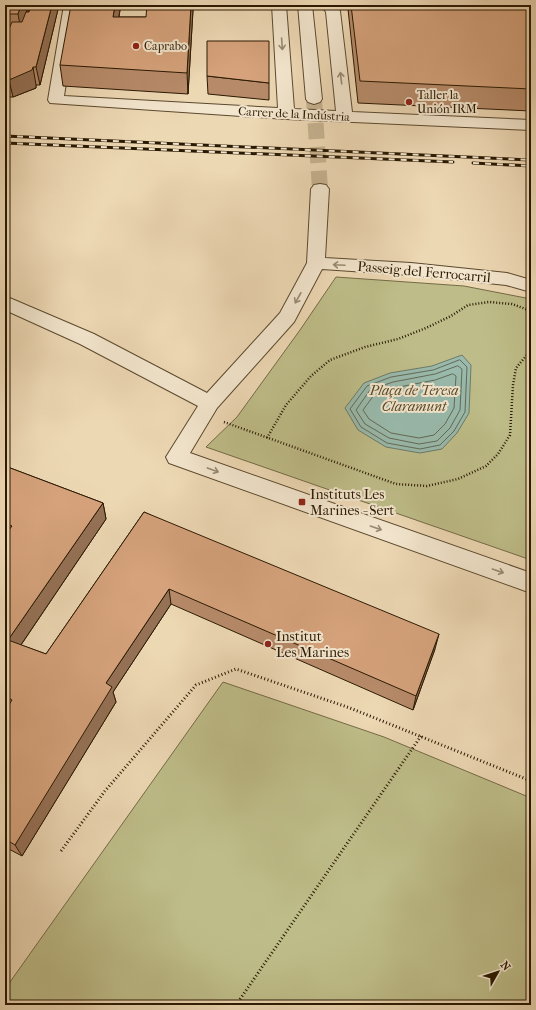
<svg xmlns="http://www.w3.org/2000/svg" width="536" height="1010" font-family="'IM FELL French Canon',serif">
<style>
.green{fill:#bebd89;stroke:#746b46}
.water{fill:#99baac;stroke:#6d7a68}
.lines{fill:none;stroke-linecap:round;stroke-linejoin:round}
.shore{stroke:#626a57;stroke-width:1}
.street-tunnel{stroke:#c6b290;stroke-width:16;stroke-dasharray:16 8;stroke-linecap:butt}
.street-casing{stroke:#5b492e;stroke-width:2}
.path-far1{stroke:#2a1902;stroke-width:2.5;stroke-dasharray:1 2;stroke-linecap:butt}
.path{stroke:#2a1902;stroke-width:3;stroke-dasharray:1 2.5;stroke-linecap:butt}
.street{fill:#f3e6ce;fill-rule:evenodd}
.rail-casing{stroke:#2a1902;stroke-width:3}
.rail{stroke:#f3e6ce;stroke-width:2;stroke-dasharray:6;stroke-linecap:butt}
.wall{fill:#b78b6a;stroke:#2a1902;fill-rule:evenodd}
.shaded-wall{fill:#957156;stroke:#2a1902}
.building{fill:#d5a27b;stroke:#2a1902}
.oneway{stroke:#998a72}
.poi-dot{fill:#8f2418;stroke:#f3e6ce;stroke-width:1.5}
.labels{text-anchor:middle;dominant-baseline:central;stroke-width:4;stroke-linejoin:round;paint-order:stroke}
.far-poi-label{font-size:12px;fill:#2a1902;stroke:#f3e6ce;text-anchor:start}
.far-street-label{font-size:12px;fill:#2a1902;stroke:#f3e6ce}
.street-label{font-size:14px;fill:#2a1902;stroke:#f3e6ce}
.park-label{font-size:14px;font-style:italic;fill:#564a2a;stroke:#f3e6ce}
.poi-label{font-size:14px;fill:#2a1902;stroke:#f3e6ce;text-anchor:start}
</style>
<rect width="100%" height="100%" fill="#edd8b4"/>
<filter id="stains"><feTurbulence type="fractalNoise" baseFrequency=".005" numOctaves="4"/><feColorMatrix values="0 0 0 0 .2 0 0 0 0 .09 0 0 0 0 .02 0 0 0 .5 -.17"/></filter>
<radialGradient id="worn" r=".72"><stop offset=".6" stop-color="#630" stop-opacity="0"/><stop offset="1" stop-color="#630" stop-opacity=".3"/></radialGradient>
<!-- green -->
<g class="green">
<polygon points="336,277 464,286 531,299 531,560 206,447 237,417 300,330"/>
<polygon points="223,682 384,737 531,798 531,1005 5,1005 5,989"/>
</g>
<!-- water -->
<polygon class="water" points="462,355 471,365 469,413 457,433 442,449 420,453 386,447 358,430 345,408 364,383 390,373 432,366"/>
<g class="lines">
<!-- shore -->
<g class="shore">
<polygon points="460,360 467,367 465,412 454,431 440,445 420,449 387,443 361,427 350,409 367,386 391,377 433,370"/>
<polygon points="458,366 462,369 460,410 450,428 437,441 419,444 389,438 365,424 356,410 370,390 393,382 435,374"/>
<polygon points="453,374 456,376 454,408 445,424 434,435 419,438 391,433 369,419 363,410 374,395 394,388 435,380"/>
</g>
<!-- street-tunnel -->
<polyline class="street-tunnel" points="314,99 320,189"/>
<!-- street casing -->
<g class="street-casing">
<g id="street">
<polygon points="64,5 78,5 64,96 278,108 272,5 286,5 294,109 336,111 326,12 321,5 336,5 340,11 352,112 531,120 531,130 286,119 50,103 48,100"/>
<polygon points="298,5 312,5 322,99 320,102 314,104 308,102 306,99"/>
<polygon points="320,184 326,185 329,189 325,258 411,263 507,273 531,280 531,292 506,285 411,275 322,269 294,322 217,408 190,453 531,573 531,593 169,463 166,457 198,406 80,344 5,310 5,296 94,334 207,393 280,313 307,263 311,189 314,185"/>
</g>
</g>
<!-- path-far1 -->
<g class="path-far1">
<polyline points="224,422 396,484 427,486 458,479 486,466 498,454 510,435 513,385 516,368 531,350"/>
<polyline points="267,438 286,405 311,376 330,360 365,347 398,339 426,328 451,316 468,305 489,302 512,304 531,311"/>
</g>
<!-- path -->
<g class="path">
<polyline points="61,851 105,791 196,685 236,669 350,708 531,781"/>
<polyline points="236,1005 421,736"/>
</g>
<!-- street -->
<use href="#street" class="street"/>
<!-- rail casing -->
<g class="rail-casing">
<g id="rail">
<polyline points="5,136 531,160"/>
<polyline points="5,143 453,162"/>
<polyline points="473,163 531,166"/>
</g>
</g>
<!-- rail -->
<use href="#rail" class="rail"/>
</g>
<!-- wall -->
<g class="wall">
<path d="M5,5H59L40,85H36V88L13,97H5V38L8,31H5ZM28,6L29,12H27Z"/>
<polygon points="348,5 531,5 531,111 358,103 348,9"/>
<polygon points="120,10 119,17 146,17 193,10 188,94 63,86 60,65"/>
<polygon points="207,76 269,83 269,100 208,94"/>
<polygon points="5,466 103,503 106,519 21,645 46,654 144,512 435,649 413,710 171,604 113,692 116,702 22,856 5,847 5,712 7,708 5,707"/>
</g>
<!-- shaded-wall -->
<g class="shaded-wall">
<polygon points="21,5 28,5 28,6 21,31 18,14"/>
<polygon points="52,5 59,5 40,85 36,67"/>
<polygon points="115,5 119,5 120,10 115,38 113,17"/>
<polygon points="191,5 193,5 193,10 188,94 187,73"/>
<polygon points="33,67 36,85 36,88 13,97 9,80"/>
<polygon points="103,503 106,519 14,655 8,640"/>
<polygon points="169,589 171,604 113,692 116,702 22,856 15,845 106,683"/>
<polygon points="439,634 435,649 413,710 416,696"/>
</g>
<!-- building -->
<g class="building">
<polygon points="5,5 21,5 18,14 5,14"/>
<polygon points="31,5 52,5 36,67 33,67 32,70 9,80 5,80 5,38 12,22 22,22 26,12 29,12"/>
<polygon points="71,5 115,5 113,17 146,17 147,5 191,5 187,73 60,65"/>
<polygon points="351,5 531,5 531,89 360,81"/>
<polygon points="207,41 269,41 269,83 207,76"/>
<polygon points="5,466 103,503 8,640 46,654 144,512 439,634 416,696 169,589 106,683 112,687 15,845 5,839 5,711 12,700 5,696 5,535 12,526 5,524"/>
</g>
<!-- one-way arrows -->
<defs><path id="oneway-shaft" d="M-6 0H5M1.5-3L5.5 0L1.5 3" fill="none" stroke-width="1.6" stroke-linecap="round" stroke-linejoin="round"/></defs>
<g class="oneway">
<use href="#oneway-shaft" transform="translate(282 44) rotate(86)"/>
<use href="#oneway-shaft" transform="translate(341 78) rotate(-97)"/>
<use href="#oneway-shaft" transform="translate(339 265) rotate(-177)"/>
<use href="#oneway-shaft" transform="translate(298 298) rotate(119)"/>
<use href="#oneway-shaft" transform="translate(213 470) rotate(20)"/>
<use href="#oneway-shaft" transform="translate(376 528) rotate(19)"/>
<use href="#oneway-shaft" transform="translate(498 571) rotate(19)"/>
</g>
<!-- markers -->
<g class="poi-dot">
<circle cx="136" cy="46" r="4"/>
<circle cx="409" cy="102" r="4"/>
<rect x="298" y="498" width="8" height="8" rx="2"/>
<circle cx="268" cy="644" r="4"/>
</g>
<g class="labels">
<!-- far-poi labels -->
<g class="far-poi-label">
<text x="144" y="46">Caprabo</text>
<text x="417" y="95">Taller la<tspan x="417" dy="14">Unión IRM</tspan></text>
</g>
<!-- far-street labels -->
<g class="far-street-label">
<text transform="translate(294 114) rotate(3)">Carrer de la Indústria</text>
</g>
<!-- street labels -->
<g class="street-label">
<text transform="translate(424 272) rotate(5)">Passeig del Ferrocarril</text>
</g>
<!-- park labels -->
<g class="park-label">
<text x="414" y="390">Plaça de Teresa<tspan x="414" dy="16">Claramunt</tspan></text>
</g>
<!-- poi labels -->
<g class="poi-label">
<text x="310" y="494">Instituts Les<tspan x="310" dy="16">Marines - Sert</tspan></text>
<text x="276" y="636">Institut<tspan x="276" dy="16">Les Marines</tspan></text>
</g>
</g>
<!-- margin -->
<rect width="536" height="1010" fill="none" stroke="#edd8b4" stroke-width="20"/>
<rect x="6" y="6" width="524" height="998" fill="none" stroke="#2a1902" stroke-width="2"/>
<rect x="10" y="10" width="516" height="990" fill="none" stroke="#2a1902"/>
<!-- north arrow -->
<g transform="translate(498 972) rotate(51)" stroke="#f3e6ce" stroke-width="3" paint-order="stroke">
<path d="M0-3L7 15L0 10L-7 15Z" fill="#2a1902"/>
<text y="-6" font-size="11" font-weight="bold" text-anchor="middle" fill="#2a1902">N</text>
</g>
<rect width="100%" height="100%" filter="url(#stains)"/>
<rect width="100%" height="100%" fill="url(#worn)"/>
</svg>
